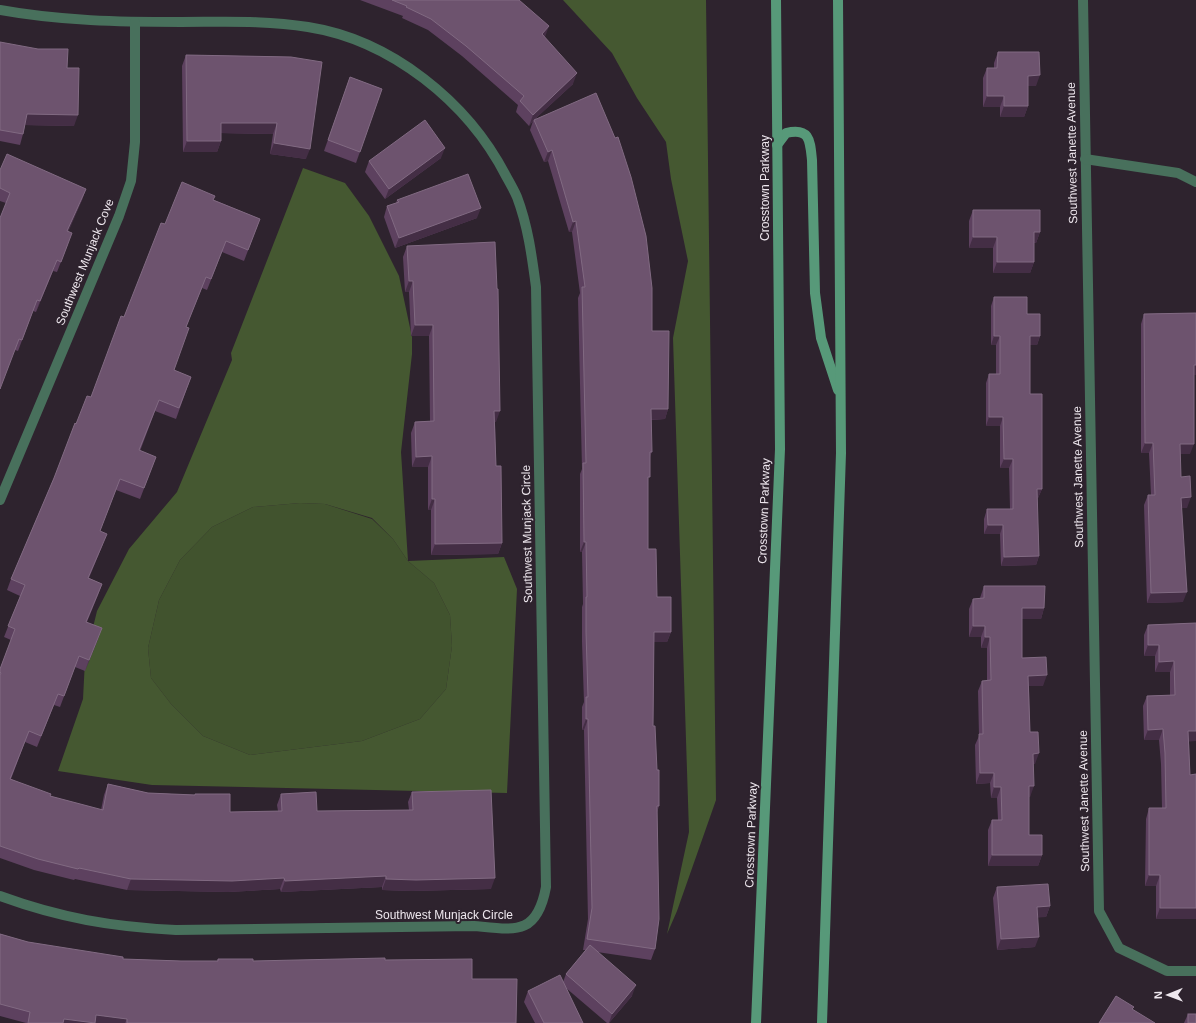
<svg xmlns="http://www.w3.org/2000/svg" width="1196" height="1023" font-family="Helvetica,sans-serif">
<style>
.green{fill:#41532e}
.forest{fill:#455831;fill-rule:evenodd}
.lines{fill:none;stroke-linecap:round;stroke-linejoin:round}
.minor{stroke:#48705c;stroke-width:10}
.secondary{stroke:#579979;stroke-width:10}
.wall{fill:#5d415f}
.shaded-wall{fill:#442e45}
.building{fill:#6d536e;stroke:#816a82}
.labels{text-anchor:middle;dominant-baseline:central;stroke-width:4;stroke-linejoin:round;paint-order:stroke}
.street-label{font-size:12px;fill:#eee7ee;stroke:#2e232e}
</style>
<rect width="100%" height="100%" fill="#2e232e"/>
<!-- green -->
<polygon class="green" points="300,503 325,504 372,519 393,539 408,561 434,583 450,615 452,646 446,689 420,719 362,741 250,755 203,736 171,704 151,678 148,648 159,600 180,560 212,527 253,507"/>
<!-- forest -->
<g class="forest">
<polygon points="563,0 706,0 716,800 677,911 667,934 689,832 673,338 688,261 671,179 666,142 637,98 612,53"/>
<path d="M303,168L345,183L369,216L399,276L412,337V354L401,452L408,561L504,557L517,589L507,793L152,785L58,771L83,699L85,660L97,611L129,549L177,492L232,360L231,353ZM300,503L325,504L372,518L393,539L408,561L434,583L450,615L452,646L446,689L420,719L362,741L250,755L203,736L171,704L151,678L148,648L159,600L180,560L212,527L253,507Z"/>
</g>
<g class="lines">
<!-- minor -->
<g class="minor">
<polyline points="1083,0 1099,911 1119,948 1167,971 1196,971"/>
<path d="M0,10C60,21 121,22 181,22C223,22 266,20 308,27C391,40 468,102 506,176C510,183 514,190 517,197C528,226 532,257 536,287L546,887C537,936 515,930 474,926L176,930C113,927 60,918 0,896"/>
<polyline points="1085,159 1178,173 1196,182"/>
<polyline points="0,500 119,216 131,181 135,142 135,22"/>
</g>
<!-- secondary -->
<g class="secondary">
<path d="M777,145L786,133C810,127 810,141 812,160L815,293L821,338L838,390"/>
<polyline points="756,1023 780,449 776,0"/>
<polyline points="822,1023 841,453 838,0"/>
</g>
</g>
<!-- wall -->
<g class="wall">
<polygon points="360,0 519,0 544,37 573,84 536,118 652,331 668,409 665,419 651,420 648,481 648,549 657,597 671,632 667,642 654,642 653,726 659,806 657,812 655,949 651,960 597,952 632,996 609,1023 607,1023 566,988 583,1023 535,1023 524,1002 528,991 563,982 566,974 586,950 583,950 588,919 584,730 582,730 582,707 584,702 582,642 582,607 583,604 582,552 580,552 580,474 582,469 578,298 580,293 572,232 569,232 548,161 544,162 530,130 533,121 529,126 516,112 518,105 462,56 428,30 402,18 403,16"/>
<polygon points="0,42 67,68 74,126 25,125 23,134 20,145 0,141"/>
<polygon points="998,52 1036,86 1028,86 1028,106 1024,117 1000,117 1000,107 983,107 983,78 987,68 994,68 994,63"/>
<polygon points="186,55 291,57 306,159 270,154 273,134 221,133 221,141 217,152 183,152 182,66"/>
<polygon points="350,77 382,89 356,163 324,151"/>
<polygon points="441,158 385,199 365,172 369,161"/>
<polygon points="0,170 86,189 82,200 68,231 68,244 57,272 53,271 36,312 33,311 18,351 15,350 6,203 0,201"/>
<polygon points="214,200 260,219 244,261 222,252 207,290 202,288 186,327 174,370 191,377 176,419 155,411 140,451 156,457 140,499 116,490 100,531 103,544 89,578 102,584 98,595 87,622 98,639 85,671 75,667 60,707 54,705 37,747 25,742 11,779 50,796 101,810 104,795 108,784 148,793 195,795 195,794 230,812 278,811 277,805 281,794 317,811 409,810 408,802 412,792 491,889 412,891 382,890 382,887 281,892 280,889 228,892 127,890 75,879 74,880 34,870 0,858 0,669 11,640 4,637 20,596 7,590 11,579 54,478 76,424 91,397 124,317 165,224"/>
<polygon points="397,200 477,218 395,248 384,217 387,206 396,203"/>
<polygon points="973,210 1040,232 1036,243 1034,243 1034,262 1030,273 993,273 993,248 969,248 969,221"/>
<polygon points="407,246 496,422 495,422 496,466 502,543 498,554 431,555 431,510 428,510 428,467 412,467 411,433 415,422 430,421 429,336 411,336 409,292 405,292 403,257"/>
<polygon points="994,297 1027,314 1040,336 1037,345 1030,345 1030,394 1042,489 1038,498 1037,498 1039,556 1036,565 1001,566 1000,534 984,534 984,519 987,509 1010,509 1009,468 1000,468 1000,426 986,426 986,383 989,374 996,374 996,345 991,345 991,306"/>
<polygon points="1196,313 1196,375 1194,375 1190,454 1180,454 1181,477 1187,508 1182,508 1183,602 1147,603 1144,505 1148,495 1151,495 1149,453 1141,453 1141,324 1144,314"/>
<polygon points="984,586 1044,608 1041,619 1022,619 1022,658 1043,686 1029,686 1030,732 1035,764 1033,764 1030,797 1029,797 1029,835 1042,855 1038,866 988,866 988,830 992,820 998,820 997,798 991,798 990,783 976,784 975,745 979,736 978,691 982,681 987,681 987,648 981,648 981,637 969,637 969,609 973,599 980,598"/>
<polygon points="1196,623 1189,741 1190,775 1196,774 1196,919 1156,919 1156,886 1145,886 1146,819 1149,808 1162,808 1161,764 1159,740 1144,740 1143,706 1147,696 1170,695 1170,672 1155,672 1155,656 1144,656 1144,635 1148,625"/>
<polygon points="997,887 1050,906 1046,917 1037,917 1035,947 997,950 993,898"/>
<polygon points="0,934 28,942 123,959 181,961 217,961 218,959 253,961 385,960 472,979 516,1023 26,1023 0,1016"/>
<polygon points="1188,1014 1196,1023 1184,1023"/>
</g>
<!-- shaded-wall -->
<g class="shaded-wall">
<polygon points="549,26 545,37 538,45 542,34"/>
<polygon points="577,73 573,84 534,120 533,121 529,126 533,115"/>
<polygon points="1040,75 1036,86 1024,86 1028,76"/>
<polygon points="987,96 1004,96 1000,107 983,107"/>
<polygon points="1004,106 1028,106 1024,117 1000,117"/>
<polygon points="27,114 78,115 74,126 23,125"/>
<polygon points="221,123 277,123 273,134 217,133"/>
<polygon points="187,141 221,141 217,152 183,152"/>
<polygon points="274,143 310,149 306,159 270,154"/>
<polygon points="445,148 441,158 385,199 389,189"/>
<polygon points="552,150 548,161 544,162 548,152"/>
<polygon points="86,189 82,200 64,242 67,231"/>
<polygon points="481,208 477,218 395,248 399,238"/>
<polygon points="576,221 572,232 569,232 573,222"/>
<polygon points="1034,232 1040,232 1036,243 1030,242"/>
<polygon points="973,237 997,237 993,248 969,248"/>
<polygon points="57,260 53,271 36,312 40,301"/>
<polygon points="997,262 1034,262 1030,273 993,273"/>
<polygon points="409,281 413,281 409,292 405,292"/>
<polygon points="415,325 433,325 429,336 411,336"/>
<polygon points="994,336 1000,336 996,345 991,345"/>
<polygon points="1030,336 1040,336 1037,345 1027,345"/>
<polygon points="1194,365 1196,365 1196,375 1191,375"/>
<polygon points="651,409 668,409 665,419 647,420"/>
<polygon points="494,411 500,411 496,422 491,422"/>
<polygon points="989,417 1003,417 1000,426 986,426"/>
<polygon points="1145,443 1153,443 1149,453 1141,453"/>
<polygon points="1180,444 1194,444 1190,454 1176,454"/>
<polygon points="650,452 652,452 648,462"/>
<polygon points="432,456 428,467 412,467 416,457"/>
<polygon points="1004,459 1013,459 1009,468 1000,468"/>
<polygon points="1037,489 1042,489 1038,498 1034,498"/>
<polygon points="1191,497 1187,508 1178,508 1181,498"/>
<polygon points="432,499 435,499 431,510 428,510"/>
<polygon points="988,525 1003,525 1000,534 984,534"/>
<polygon points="107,534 103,544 84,589 88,578"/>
<polygon points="584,542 586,542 582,552 580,552"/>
<polygon points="502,543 498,554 431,555 435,544"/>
<polygon points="1039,556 1036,565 1001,566 1004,557"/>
<polygon points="102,584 98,595 82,632 86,622"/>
<polygon points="1187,592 1183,602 1147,603 1151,593"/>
<polygon points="1022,608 1044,608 1041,619 1019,619"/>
<polygon points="973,626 985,626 981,637 969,637"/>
<polygon points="102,628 98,639 85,671 89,660"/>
<polygon points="654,632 671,632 667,642 650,642"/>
<polygon points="985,637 990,637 987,648 981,648"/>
<polygon points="1148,645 1159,645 1155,656 1144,656"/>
<polygon points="1174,661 1170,672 1155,672 1159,662"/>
<polygon points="1047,675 1043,686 1024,686 1028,676"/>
<polygon points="586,719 588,719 584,730 582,730"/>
<polygon points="1163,729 1159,740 1144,740 1148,730"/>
<polygon points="1188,731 1196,731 1196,741 1184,742"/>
<polygon points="1039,753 1035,764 1029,764 1033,754"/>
<polygon points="980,773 994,773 990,783 976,784"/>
<polygon points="1029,786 1034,786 1030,797 1025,797"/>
<polygon points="994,787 1001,787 997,798 991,798"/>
<polygon points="657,806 659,806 656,816"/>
<polygon points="992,855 1042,855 1038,866 988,866"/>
<polygon points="1149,875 1160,875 1156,886 1145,886"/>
<polygon points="386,876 382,887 281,892 285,881"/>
<polygon points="284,878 280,889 228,892 127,890 131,879"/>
<polygon points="495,878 491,889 412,891 382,890 386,879"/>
<polygon points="1050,906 1046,917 1033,918 1037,907"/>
<polygon points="1160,908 1196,908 1196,919 1156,919"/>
<polygon points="1039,937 1035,947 997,950 1001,939"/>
<polygon points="636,985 632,996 609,1023 612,1014"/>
<polygon points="96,1015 127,1019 125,1023 62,1023 64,1019"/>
</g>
<!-- building -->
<g class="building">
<polygon points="392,0 519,0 549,26 542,34 577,73 533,115 520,101 524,96 466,46 431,19 406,7 407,6"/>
<polygon points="0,42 38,49 68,49 67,68 79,68 78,115 27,114 23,134 0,130"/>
<polygon points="998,52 1039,52 1040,75 1028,76 1028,106 1004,106 1004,96 987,96 987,68 997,68"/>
<polygon points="186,55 291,57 322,62 310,149 274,143 277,123 221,123 221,141 187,141"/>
<polygon points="350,77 382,89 360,152 328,140"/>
<polygon points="596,93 615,138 618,137 631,177 646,236 652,288 652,331 669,331 668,409 651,409 652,452 650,452 650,477 648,477 648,549 656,549 657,597 671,597 671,632 654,632 653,726 655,726 657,770 659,770 659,806 657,806 659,919 655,949 587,939 592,908 588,719 586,719 586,697 588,697 586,632 586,597 587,597 586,542 584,542 583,463 586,463 582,287 585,287 576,221 573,222 552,150 548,152 534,120"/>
<polygon points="425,120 445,148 389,189 369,161"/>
<polygon points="7,154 86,189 67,231 72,233 61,262 57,260 40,301 37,300 22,340 19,339 0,389 0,218 10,193 0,188 0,170"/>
<polygon points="468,174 481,208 399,238 387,206 399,202 397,200"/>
<polygon points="182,182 215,196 213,200 260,219 248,250 226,241 211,279 206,277 186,327 189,328 174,370 191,377 179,408 159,400 139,450 156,457 144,488 120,479 100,531 107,534 88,578 102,584 86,622 102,628 89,660 79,656 64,696 58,694 41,736 29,731 10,779 51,794 50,796 103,810 108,784 148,793 195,795 195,794 230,794 230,812 282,811 281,794 316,792 317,811 413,810 412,792 491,790 495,878 416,880 386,879 386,876 285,881 284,878 232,881 131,879 79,868 78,869 38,859 0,846 0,675 1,673 0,672 0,669 15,629 8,626 25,585 11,579 54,478 75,423 76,424 87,396 91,397 121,316 124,317 161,223 165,224"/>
<polygon points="973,210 1040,210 1040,232 1034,232 1034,262 997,262 997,237 973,237"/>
<polygon points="495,242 497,289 498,289 500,411 494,411 496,466 501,466 502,543 435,544 435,499 432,499 432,456 416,457 415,422 434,421 433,325 415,325 413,281 409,281 407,246"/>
<polygon points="994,297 1027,297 1027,314 1040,314 1040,336 1030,336 1030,394 1042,394 1042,489 1037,489 1039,556 1004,557 1003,525 988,525 987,509 1013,509 1013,459 1004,459 1003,417 989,417 989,374 1000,374 1000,336 994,336"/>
<polygon points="1196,313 1196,365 1194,365 1194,444 1180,444 1181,477 1190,476 1191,497 1181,498 1187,592 1151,593 1148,495 1155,495 1153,443 1145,443 1144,314"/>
<polygon points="984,586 1045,586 1044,608 1022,608 1022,658 1046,657 1047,675 1028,676 1030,732 1038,732 1039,753 1033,754 1034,786 1029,786 1029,835 1042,835 1042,855 992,855 992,820 1002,820 1001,787 994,787 994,773 980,773 979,734 983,734 982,681 991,680 990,637 985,637 985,626 973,626 973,599 984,598"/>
<polygon points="1196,623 1196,731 1188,731 1190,775 1196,774 1196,908 1160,908 1160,875 1149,875 1149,808 1166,808 1165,753 1163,729 1148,730 1147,696 1175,695 1174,661 1159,662 1159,645 1148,645 1148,625"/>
<polygon points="1048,884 1050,906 1037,907 1039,937 1001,939 997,887"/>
<polygon points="0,934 28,942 123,957 123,959 181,961 218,961 218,959 253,959 253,961 385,958 385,960 472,959 472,979 517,979 516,1023 127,1023 127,1019 96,1015 95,1023 64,1019 63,1023 28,1023 30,1012 0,1004"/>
<polygon points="590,945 636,985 612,1014 566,974"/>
<polygon points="560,975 583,1023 544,1023 528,991"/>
<polygon points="1116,996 1134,1007 1132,1009 1155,1023 1099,1023"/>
<rect x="1188" y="1014" width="8" height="9"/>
</g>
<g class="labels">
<!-- street labels -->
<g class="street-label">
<text transform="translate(1072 153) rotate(-91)">Southwest Janette Avenue</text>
<text transform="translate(765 188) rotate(-90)">Crosstown Parkway</text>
<text transform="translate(85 262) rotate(-68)">Southwest Munjack Cove</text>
<text transform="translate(1078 477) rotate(-91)">Southwest Janette Avenue</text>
<text transform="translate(764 511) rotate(-88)">Crosstown Parkway</text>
<text transform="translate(527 534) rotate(-91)">Southwest Munjack Circle</text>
<text transform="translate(1084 801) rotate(-91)">Southwest Janette Avenue</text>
<text transform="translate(751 835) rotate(-88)">Crosstown Parkway</text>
<text x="444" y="915">Southwest Munjack Circle</text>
</g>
</g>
<!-- north arrow -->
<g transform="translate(1168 995) rotate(269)" stroke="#2e232e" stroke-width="3" paint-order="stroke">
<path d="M0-3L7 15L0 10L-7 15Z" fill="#eee7ee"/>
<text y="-6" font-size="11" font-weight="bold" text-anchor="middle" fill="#eee7ee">N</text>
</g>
</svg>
